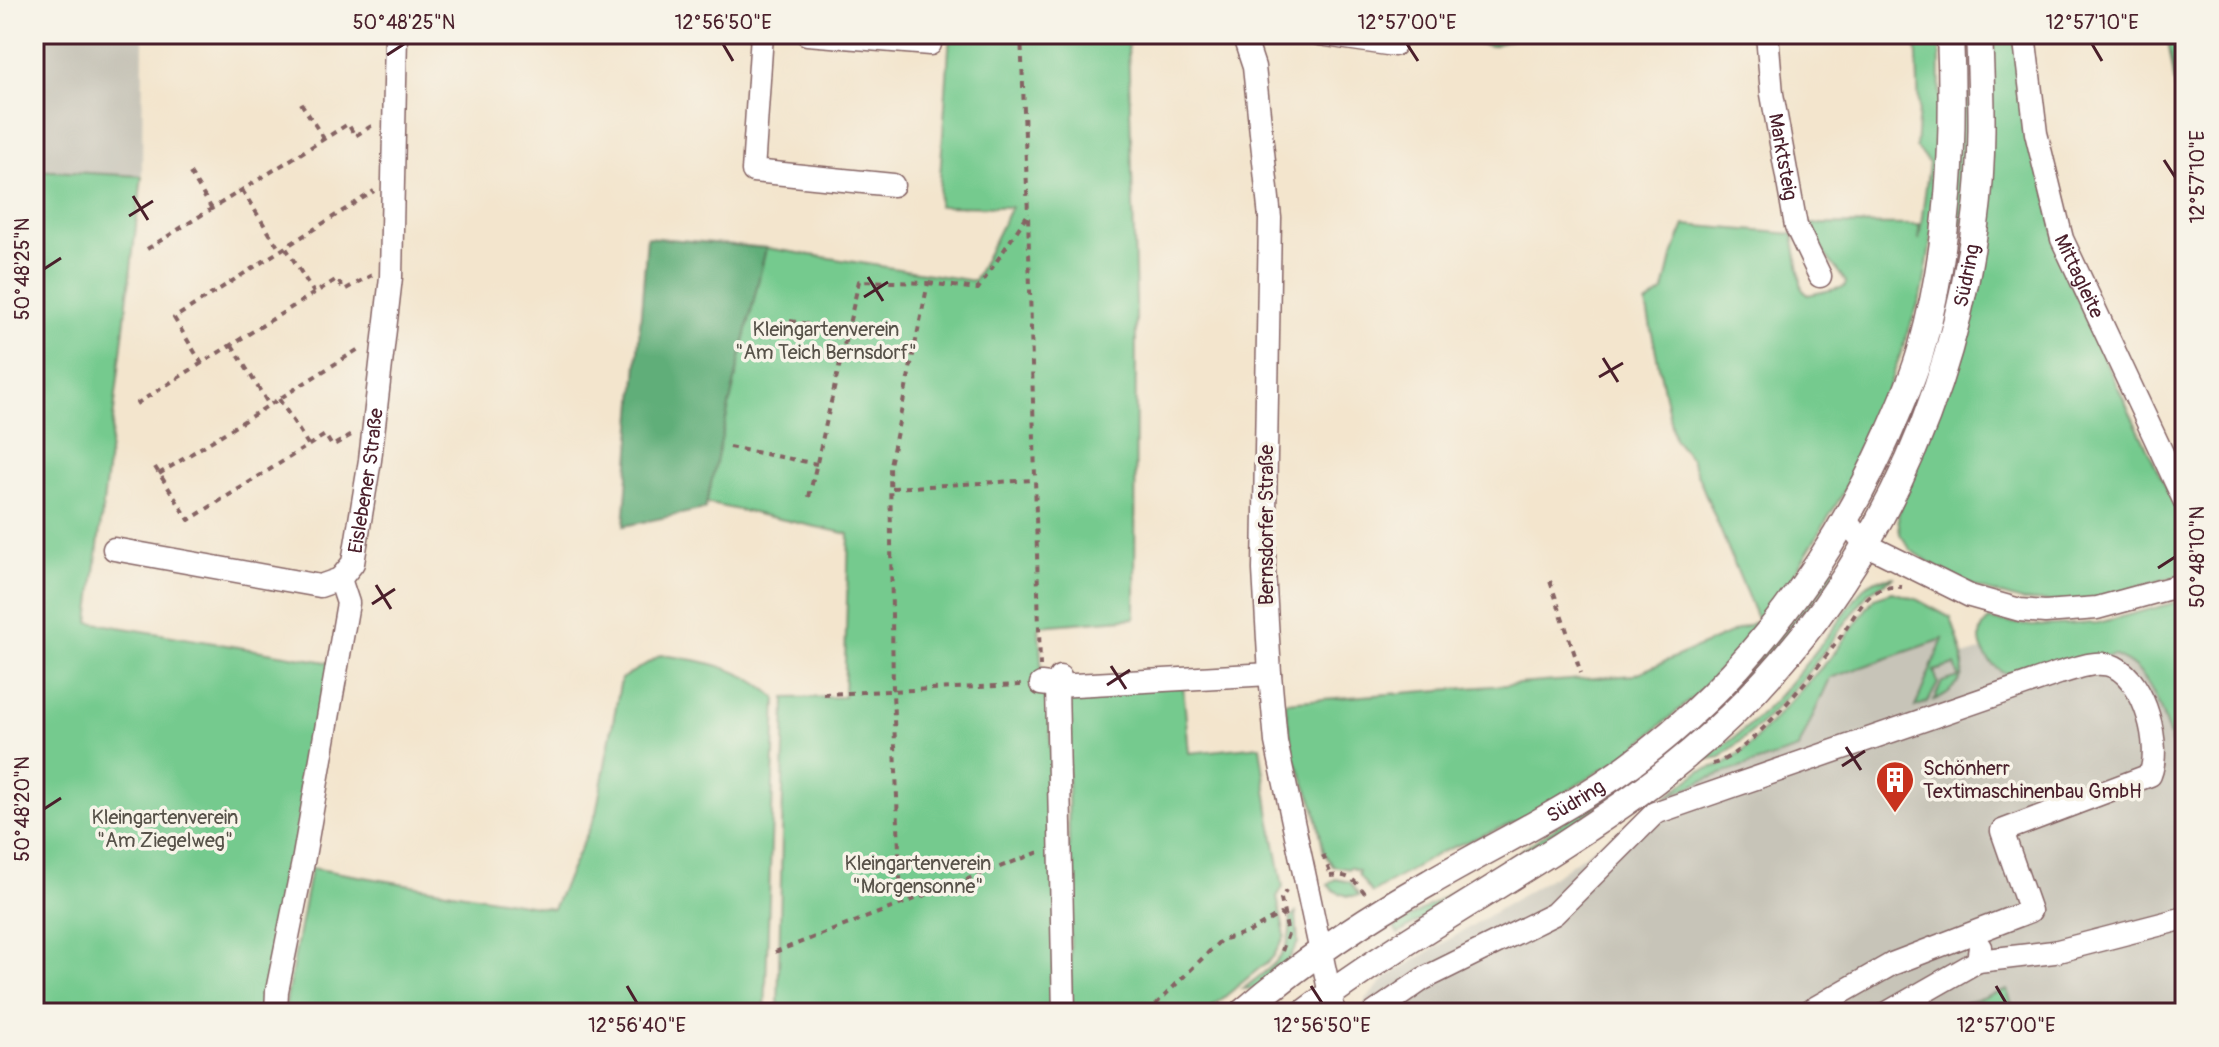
<svg xmlns="http://www.w3.org/2000/svg" width="2219" height="1047" font-family="Pangolin,sans-serif">
<style>
.industrial{fill:#c7c4b8}
.green{fill:#75ca8e;stroke:#60745c;stroke-width:2}
.forest{fill:#60ae79;stroke:#556652;stroke-width:2}
.lines{fill:none;stroke-linecap:round;stroke-linejoin:round}
.minor-casing{stroke:#856464;stroke-width:25}
.major-casing{stroke:#856464;stroke-width:29}
.path{stroke:#856464;stroke-width:4;stroke-dasharray:6 6;stroke-linecap:butt}
.minor{stroke:#fff;stroke-width:22}
.major{stroke:#fff;stroke-width:26}
.ticks{fill:none;stroke:#4a1f2b;stroke-width:3}
.labels{text-anchor:middle;dominant-baseline:central;stroke-width:7;stroke-linejoin:round;paint-order:stroke}
.street-label{font-size:20px;fill:#4a1f2b;stroke:#f7f3e8}
.park-label{font-size:20px;fill:#575249;stroke:#f7f3e8}
.poi-label{font-size:20px;fill:#4a1f2b;stroke:#f7f3e8;text-anchor:start}
.neatline{fill:none;stroke:#4a1f2b;stroke-width:3}
.ticks-label{font-size:20px;text-anchor:middle;fill:#4a1f2b}
</style>
<rect width="100%" height="100%" fill="#f7f3e8"/>
<filter id="ink" filterUnits="userSpaceOnUse"><feTurbulence type="fractalNoise" baseFrequency=".0125" numOctaves="2"/><feDisplacementMap in="SourceGraphic" scale="16" xChannelSelector="R" yChannelSelector="G"/><feConvolveMatrix kernelMatrix="1 2 1 2 8 2 1 2 1" color-interpolation-filters="sRGB"/></filter>
<filter id="wash" filterUnits="userSpaceOnUse"><feTurbulence type="fractalNoise" baseFrequency=".006" numOctaves="4" result="noise"/><feDisplacementMap in="SourceGraphic" scale="32" xChannelSelector="R" yChannelSelector="G"/><feGaussianBlur stdDeviation="1.8" result="paint"/><feColorMatrix in="noise" values="0 0 0 0 0 0 0 0 0 0 0 0 0 0 0 0 0 1.4 0 .05"/><feComposite in="paint" operator="in"/></filter>
<g filter="url(#wash)">
<rect width="100%" height="100%" fill="#f3e5cd"/>
<!-- industrial -->
<g class="industrial">
<polygon points="34,34 143,34 142,176 34,170"/>
<polygon points="1892,592 1916,599 1951,618 1963,656 1983,650 1980,632 1989,620 2033,626 2098,623 2185,600 2185,1013 1361,1013 1366,999 1387,977 1562,871 1700,771 1724,764 1748,747 1832,656 1874,598"/>
</g>
<!-- green -->
<g class="green">
<polygon points="950,34 1121,34 1128,42 1136,303 1135,618 1039,626 1042,676 1049,692 1061,1013 778,1013 785,698 844,697 849,534 706,503 766,248 974,281 1011,207 938,206"/>
<polygon points="1424,34 1526,34 1492,46"/>
<polygon points="1916,34 1940,34 1939,190 1923,290 1872,434 1848,485 1784,591 1759,627 1695,696 1627,754 1523,819 1441,852 1372,893 1358,874 1359,871 1350,867 1349,869 1333,866 1324,853 1315,808 1293,754 1285,702 1634,675 1758,621 1691,459 1674,439 1646,304 1664,291 1673,253 1685,225 1793,234 1802,289 1808,295 1845,287 1846,282 1802,224 1919,225 1919,240 1929,163 1916,147 1919,108"/>
<path d="M1960,34H1968C1975,165 1963,297 1914,420C1903,450 1886,479 1871,508L1924,383Z"/>
<polygon points="1989,34 2017,34 2058,252 2089,327 2170,496 2176,494 2185,515 2185,574 2096,598 2064,602 2022,601 1978,588 1946,573 1911,550 1900,534 1898,516 1902,502 1952,373"/>
<polygon points="2167,34 2185,34 2185,148"/>
<polygon points="34,170 142,176 89,622 333,663 265,1013 34,1013"/>
<polygon points="1826,563 1837,570 1791,634 1712,720 1633,785 1398,934 1394,927 1520,851 1606,793"/>
<path d="M1895,577L1869,592L1802,680L1760,725L1721,757L1699,761C1769,723 1818,648 1865,586L1876,580Z"/>
<path d="M1892,592L1916,599L1951,618C1962,653 1978,682 1934,700L1942,682L1959,677L1955,665L1934,671L1938,683L1928,702L1915,707L1943,639L1830,678L1798,749L1712,777L1666,797L1700,771L1724,764L1748,747L1832,656L1874,598Z"/>
<path d="M2185,600V773L2182,774C2171,745 2161,696 2140,673C2133,664 2123,660 2113,655L2012,675C1990,671 1967,638 1989,620L2033,626L2098,623Z"/>
<path d="M661,655C702,660 745,668 776,698L765,1013H284L311,868L553,909L596,814L621,679Z"/>
<polygon points="1183,685 1189,753 1260,746 1270,817 1283,887 1277,897 1285,936 1273,957 1205,1013 1071,1013 1067,697 1076,692"/>
<path d="M1335,879L1350,882L1359,896C1347,897 1336,894 1328,885Z"/>
<path d="M1296,913L1298,943L1288,961L1258,988L1243,989C1270,967 1293,957 1290,919Z"/>
<polygon points="2007,990 2015,1013 1933,1013"/>
</g>
<!-- forest -->
<polygon class="forest" points="647,237 766,248 705,509 624,526"/>
</g>
<g filter="url(#ink)">
<g class="lines">
<!-- minor casing -->
<g class="minor-casing">
<g id="minor">
<polyline points="762,34 753,171 893,185"/>
<polyline points="807,34 930,44"/>
<polyline points="1243,34 1254,67 1270,218 1264,570 1270,674 1276,742 1334,1013"/>
<polyline points="1319,34 1394,45"/>
<path id="s1" d="M1767,34L1772,94L1796,226L1820,276"/>
<path id="s2" d="M2024,34L2036,133L2062,239L2185,502"/>
<polyline points="1845,520 1865,544 1970,596 2020,610 2045,612 2097,608 2185,584"/>
<polyline points="114,549 320,586 340,579"/>
<path id="s3" d="M340,579L353,563L370,460L391,277L396,34"/>
<polyline points="1060,677 1057,686 1064,1013"/>
<polyline points="1041,684 1057,686 1270,674"/>
<polyline points="1978,961 2054,952 2185,918"/>
<polyline points="276,1013 277,991 303,862 348,603 340,579"/>
<path d="M1374,1013L1423,979L1554,914L1655,813L2059,673C2077,668 2097,659 2115,667C2145,682 2162,746 2150,775L2002,831L2030,911L1892,964L1806,1013"/>
<polyline points="1887,1013 1978,961 1980,947"/>
</g>
</g>
<!-- major casing -->
<g class="major-casing">
<g id="major">
<path id="s4" d="M1242,1013C1299,964 1363,920 1429,883C1487,849 1548,820 1604,783C1730,700 1827,572 1888,435C1900,407 1913,379 1921,350C1950,246 1955,141 1950,34"/>
<path id="s5" d="M1304,1013C1411,932 1531,871 1640,792C1828,655 1943,455 1975,225C1984,162 1982,97 1979,34"/>
</g>
</g>
<!-- path -->
<g class="path">
<polyline points="1021,34 1028,214"/>
<polyline points="301,103 324,139"/>
<polyline points="190,173 212,209"/>
<polyline points="242,190 280,250"/>
<polyline points="286,248 314,293"/>
<polyline points="147,249 348,124 355,136 373,125"/>
<polyline points="928,283 978,289 1028,214 1040,666"/>
<polyline points="790,321 847,331"/>
<polyline points="232,345 269,405"/>
<polyline points="202,364 174,318 374,191"/>
<polyline points="279,399 309,446"/>
<polyline points="136,404 337,279 344,290 372,275"/>
<polyline points="729,447 817,464"/>
<polyline points="155,467 189,520 325,435 332,446 355,433"/>
<polyline points="159,474 362,347"/>
<polyline points="892,488 1034,480"/>
<polyline points="809,497 859,281 928,283 890,465 893,691 901,904"/>
<polyline points="1550,581 1581,673"/>
<polyline points="34,594 36,595"/>
<polyline points="823,694 1021,685"/>
<path d="M1712,764C1747,758 1817,669 1839,639C1849,625 1859,605 1872,594C1881,588 1891,586 1902,587"/>
<polyline points="1323,855 1331,875"/>
<path d="M1330,876C1349,873 1356,881 1367,896"/>
<polyline points="1282,951 1288,934 1281,899 1286,891"/>
<polyline points="775,952 1042,851"/>
<polyline points="1147,1013 1221,940 1249,932 1280,914 1285,918"/>
<polyline points="1211,1013 1221,1004"/>
</g>
<!-- minor -->
<use href="#minor" class="minor"/>
<!-- major -->
<use href="#major" class="major"/>
</g>
</g>
<!-- ticks -->
<path class="ticks" d="M723,44L733,61M1407,44L1418,61M2092,44L2102,61M387,55L404,44M2164,160L2175,177M133,196L148,220M129,216L153,201M44,269L61,258M868,277L883,301M864,297L888,282M1603,358L1618,382M1599,377L1623,363M2158,568L2175,557M376,585L391,609M372,604L395,589M1111,666L1126,689M1107,685L1130,670M1846,747L1861,770M1842,766L1865,751M44,809L61,798M627,986L637,1003M1311,986L1322,1003M1996,986L2006,1003"/>
<!-- icons -->
<defs>
<g id="building-pin" transform="scale(2)"><path d="M0 17L-7.5 6A9.5 9.5 0 1 1 7.5 6Z" fill="#c8321e" stroke="#f7f3e8"/><path d="M-4-6H4V6H1V3H-1V6H-4ZM-2.5-4.3h1.7v1.8h-1.7ZM.8-4.3h1.7v1.8H.8ZM-2.5-1h1.7V.8h-1.7ZM.8-1h1.7V.8H.8Z" fill="#fff"/></g>
</defs>
<g fill-rule="evenodd">
<use href="#building-pin" x="1895" y="780"/>
</g>
<g class="labels">
<!-- street labels -->
<g class="street-label">
<text stroke="none"><textPath href="#s1" startOffset="124">Marktsteig</textPath></text>
<text stroke="none"><textPath href="#s5" startOffset="1028">Südring</textPath></text>
<text stroke="none"><textPath href="#s2" startOffset="250">Mittagleite</textPath></text>
<text stroke="none"><textPath href="#s3" startOffset="104">Eislebener Straße</textPath></text>
<text transform="translate(1266 525) rotate(-90)">Bernsdorfer Straße</text>
<text stroke="none"><textPath href="#s4" startOffset="396">Südring</textPath></text>
</g>
<!-- park labels -->
<g class="park-label">
<text x="826" y="329">Kleingartenverein<tspan x="826" dy="23">"Am Teich Bernsdorf"</tspan></text>
<text x="165" y="817">Kleingartenverein<tspan x="165" dy="23">"Am Ziegelweg"</tspan></text>
<text x="918" y="863">Kleingartenverein<tspan x="918" dy="23">"Morgensonne"</tspan></text>
</g>
<!-- poi labels -->
<g class="poi-label">
<text x="1923" y="768">Schönherr<tspan x="1923" dy="23">Textimaschinenbau GmbH</tspan></text>
</g>
</g>
<!-- margin -->
<rect width="2219" height="1047" fill="none" stroke="#f7f3e8" stroke-width="88"/>
<rect x="44" y="44" width="2131" height="959" class="neatline"/>
<g class="ticks-label">
<text x="404" y="29">50°48'25"N</text>
<text x="723" y="29">12°56'50"E</text>
<text x="1407" y="29">12°57'00"E</text>
<text x="2092" y="29">12°57'10"E</text>
<text transform="translate(2197 177) rotate(-90)" y="7">12°57'10"E</text>
<text transform="translate(22 269) rotate(-90)" y="7">50°48'25"N</text>
<text transform="translate(2197 557) rotate(-90)" y="7">50°48'10"N</text>
<text transform="translate(22 809) rotate(-90)" y="7">50°48'20"N</text>
<text x="637" y="1032">12°56'40"E</text>
<text x="1322" y="1032">12°56'50"E</text>
<text x="2006" y="1032">12°57'00"E</text>
</g>
</svg>
